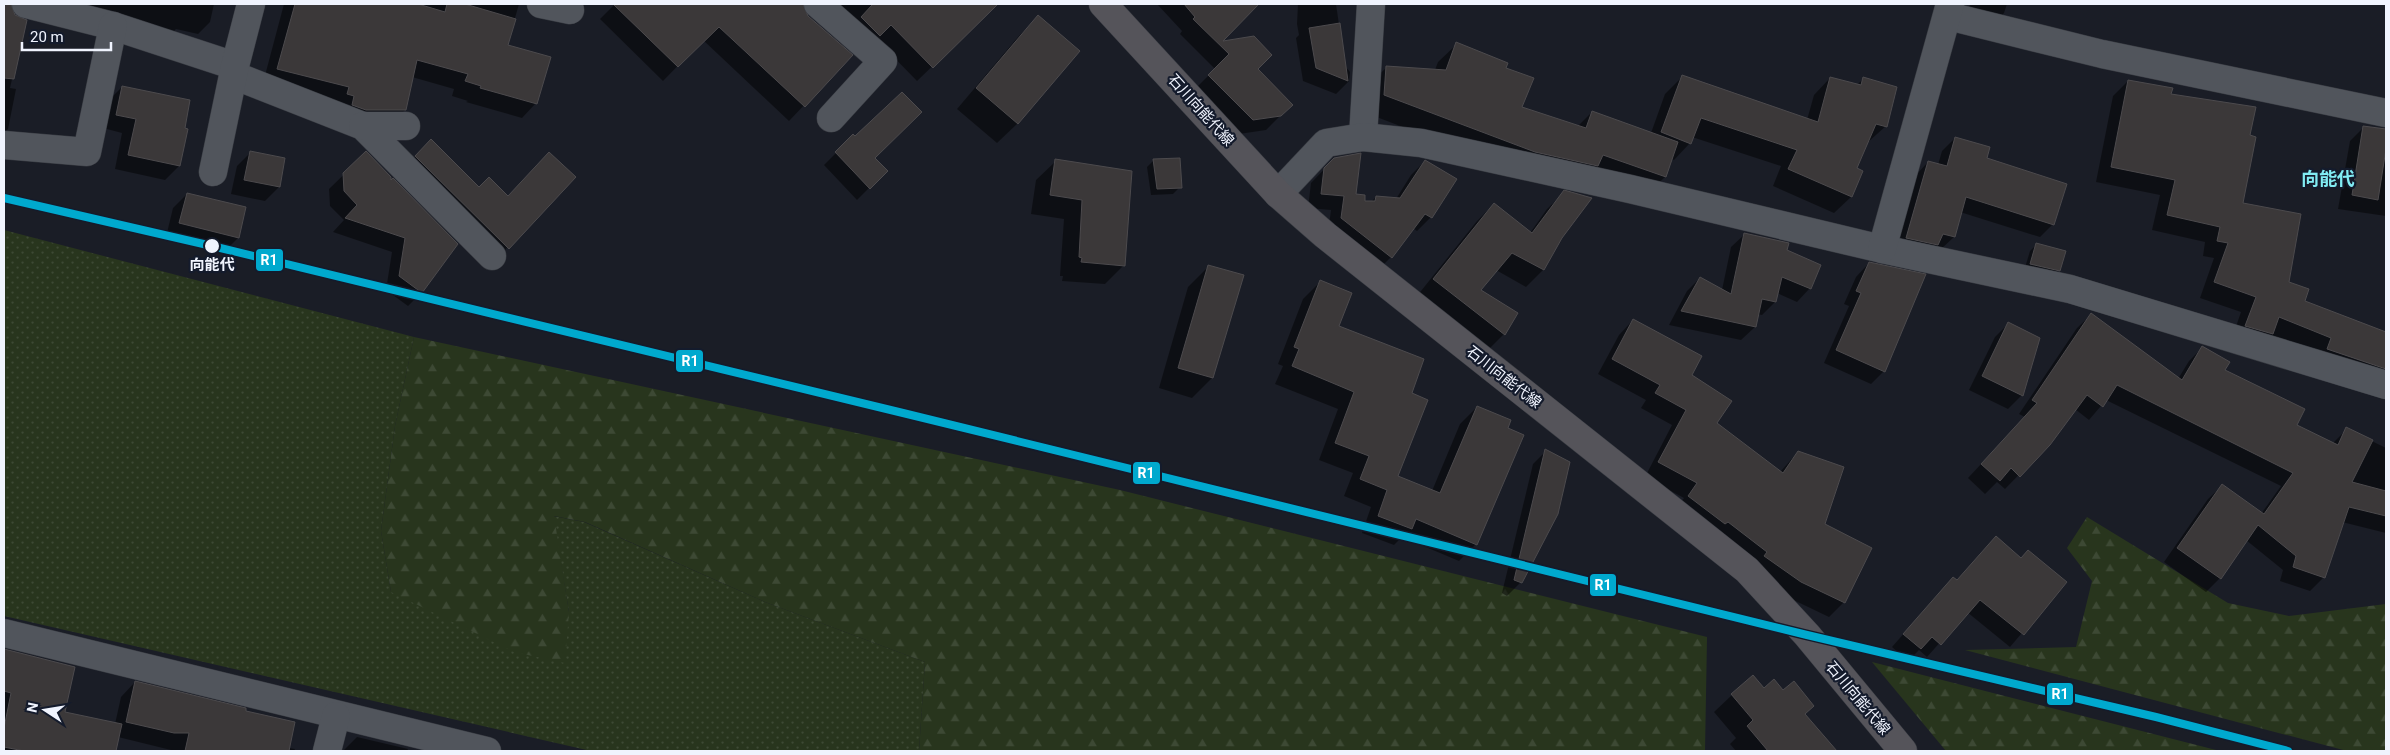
<svg xmlns="http://www.w3.org/2000/svg" width="2390" height="755" font-family="Roboto,'Noto Sans JP',sans-serif">
<style>
.grass{fill:url(#grass-dots)}
.forest{fill:url(#forest-firs)}
.shadow{fill:#0007}
.building{fill:#3b3839;stroke:#4c4a4d}
.lines{fill:none;stroke-linecap:round;stroke-linejoin:round}
.minor-casing{stroke:#383b42;stroke-width:29}
.secondary-casing{stroke:#383b42;stroke-width:29}
.minor{stroke:#51555c;stroke-width:28}
.secondary{stroke:#55545a;stroke-width:28}
.rail-1-casing{stroke:#141b2c;stroke-width:11}
.rail-1{stroke:#00a9ce;stroke-width:8}
.stop-dot{fill:#f0f4fe;stroke:#141b2c;stroke-width:2}
.labels{text-anchor:middle;dominant-baseline:central;stroke-width:4.5;stroke-linejoin:round;paint-order:stroke}
.street-label{font-size:15px;fill:#f0f4fe;stroke:#141b2c}
.stop-label{font-size:15px;font-weight:bold;fill:#f0f4fe;stroke:#141b2c}
.quarter-label{font-size:18px;font-weight:bold;fill:#81ecf4;stroke:#141b2c}
.line-badge{stroke:#141b2c;stroke-width:2}
.badge-label{font-size:14px;text-anchor:middle;font-weight:bold;fill:#fff}
</style>
<defs>
<pattern id="grass-dots" width="8" height="8" patternUnits="userSpaceOnUse" patternTransform="scale(1.25)"><rect width="8" height="8" fill="#28351d"/><path d="M2 2h.1M6 6h.1" fill="none" stroke="#3d4934" stroke-width="1.8" stroke-linecap="round"/></pattern>
<pattern id="forest-firs" width="22" height="20" patternUnits="userSpaceOnUse" patternTransform="scale(1.25)"><rect width="22" height="20" fill="#28351d"/><path d="M5 1l3.5 6h-7zM16 11l3.5 6h-7z" fill="#3d4934"/></pattern>
</defs>
<rect width="100%" height="100%" fill="#1a1d26"/>
<!-- grass -->
<polygon class="grass" points="4,230 414,337 395,426 381,531 391,592 569,612 553,516 584,522 765,602 925,662 919,751 591,751 4,616"/>
<!-- forest -->
<g class="forest">
<polygon points="414,337 1120,490 1707,637 1705,751 919,751 925,662 765,602 585,522 554,516 569,612 565,663 514,652 391,592 381,531 395,426"/>
<polygon points="2087,517 2228,603 2289,616 2386,604 2386,751 2347,751 1965,650 2076,647 2092,581 2067,548"/>
<polygon points="1872,662 2220,751 1946,751"/>
</g>
<!-- shadow -->
<g class="shadow">
<polygon points="4,4 10,4 10,9 15,16 25,21 10,88 16,89 8,129 4,133"/>
<polygon points="28,4 214,4 210,22 198,34 176,29 173,32"/>
<polygon points="284,4 519,4 507,46 536,103 522,118 466,102 468,101 452,96 454,89 412,77 405,110 390,125 263,83"/>
<polygon points="615,4 802,4 802,10 807,17 851,56 789,121 703,40 663,81 600,19"/>
<polygon points="807,4 997,4 917,81 876,39"/>
<polygon points="1157,4 1257,4 1219,43 1256,69 1291,105 1266,130 1239,134 1195,89 1215,69 1180,34 1182,31"/>
<polygon points="1298,4 1336,4 1345,66 1350,72 1349,81 1336,94 1303,81 1296,38 1299,35 1297,24"/>
<polygon points="1970,4 2007,4 2004,13 1990,28 1966,22"/>
<polygon points="1038,17 1018,123 997,143 957,109 1018,37"/>
<polygon points="1457,44 1505,69 1521,108 1578,126 1592,112 1651,133 1665,94 1682,77 1807,120 1814,95 1830,78 1857,85 1863,79 1886,126 1867,143 1855,169 1861,172 1851,197 1834,213 1773,186 1781,166 1692,137 1690,143 1674,160 1671,159 1665,177 1646,195 1516,170 1366,113 1368,85 1387,67 1435,70 1438,62"/>
<polygon points="2128,81 2170,95 2249,136 2241,204 2287,283 2304,301 2386,333 2386,398 2317,353 2271,335 2256,349 2231,341 2241,312 2200,298 2214,258 2203,256 2205,242 2152,230 2160,195 2096,182 2113,96"/>
<polygon points="122,87 179,166 165,180 115,169 122,133 103,128 108,101"/>
<polygon points="2364,127 2386,131 2386,216 2338,209 2350,141"/>
<polygon points="853,136 886,171 857,200 824,165"/>
<polygon points="1955,138 1986,159 2053,224 2040,237 1960,212 1954,237 1940,250 1894,251 1915,176 1928,162 1938,165 1942,151"/>
<polygon points="431,141 479,189 508,197 574,177 489,267 397,176"/>
<polygon points="251,152 284,159 279,187 265,201 231,194 237,166"/>
<polygon points="366,153 390,177 422,292 408,306 386,290 392,252 333,232 344,220 330,206 329,189"/>
<polygon points="1334,159 1355,195 1364,202 1371,202 1376,197 1396,199 1411,175 1425,161 1431,217 1417,231 1413,228 1391,257 1377,271 1328,233 1331,210 1308,208 1311,183"/>
<polygon points="1154,160 1180,187 1173,194 1151,195 1147,167"/>
<polygon points="1056,161 1130,172 1124,265 1105,284 1062,281 1063,276 1060,276 1064,219 1031,214 1036,180"/>
<polygon points="1565,192 1561,237 1543,270 1526,287 1496,270 1480,291 1517,313 1504,334 1487,351 1417,296 1477,221 1494,204 1530,233 1547,209"/>
<polygon points="187,194 245,208 238,238 224,252 166,237 173,208"/>
<polygon points="1745,234 1786,251 1810,288 1797,302 1777,293 1775,302 1762,315 1757,314 1755,327 1741,340 1669,325 1687,291 1700,278 1722,290 1731,247"/>
<polygon points="2037,244 2059,270 2052,277 2024,271 2030,251"/>
<polygon points="1869,263 1884,371 1871,384 1824,363 1849,306 1844,304 1856,277"/>
<polygon points="1209,266 1212,378 1192,398 1159,388 1188,287"/>
<polygon points="1320,282 1337,327 1410,394 1397,477 1432,491 1460,424 1477,407 1476,544 1459,561 1402,537 1394,545 1362,533 1371,507 1344,496 1353,473 1319,460 1338,409 1275,384 1283,366 1278,364 1303,299"/>
<polygon points="2091,315 2178,379 2189,361 2202,348 2224,370 2296,426 2332,444 2347,429 2386,448 2386,533 2342,522 2324,577 2310,591 2280,581 2283,570 2246,540 2220,578 2206,592 2164,562 2208,499 2222,486 2261,514 2281,486 2106,400 2089,420 2075,409 2049,444 2005,489 1997,482 1985,494 1968,478 2025,417 2019,414 2077,328"/>
<polygon points="1633,320 1691,376 1715,424 1780,472 1798,452 1823,525 1871,549 1844,602 1829,617 1781,594 1674,511 1684,498 1645,477 1672,425 1641,408 1646,400 1598,374 1619,335"/>
<polygon points="2009,323 2039,338 2022,395 2008,409 1969,390 1995,337"/>
<polygon points="1546,451 1521,582 1507,596 1502,593 1533,464"/>
<polygon points="1996,537 2021,560 2065,582 2010,647 1967,612 1927,657 1919,650 1908,661 1892,647 1941,591 1953,578 1956,581"/>
<polygon points="4,650 74,667 63,713 115,724 121,697 135,682 244,712 288,748 295,749 294,751 175,751 118,737 115,751 4,751"/>
<polygon points="1764,689 1804,714 1835,751 1736,751 1730,744 1736,738 1714,712 1732,695"/>
<polygon points="357,737 408,749 407,751 343,751"/>
</g>
<!-- building -->
<g class="building">
<polygon points="4,4 11,4 15,15 27,20 14,79 4,78"/>
<polygon points="295,4 418,4 445,12 447,4 465,4 516,19 508,45 551,57 537,104 480,88 481,86 465,81 468,74 417,60 406,110 366,110 352,105 354,96 347,94 349,87 277,69"/>
<polygon points="613,4 803,4 808,16 853,55 805,107 719,27 678,67"/>
<polygon points="871,4 998,4 933,68 891,25 880,36 861,17 872,5"/>
<polygon points="1184,4 1259,4 1223,41 1254,36 1272,55 1258,69 1293,105 1281,116 1253,120 1208,75 1229,54 1193,19 1195,17"/>
<polygon points="1038,15 1080,51 1018,124 976,88"/>
<polygon points="1340,23 1348,81 1316,68 1309,28"/>
<polygon points="1456,42 1508,63 1506,68 1534,78 1522,107 1586,128 1592,111 1678,142 1666,177 1603,155 1598,166 1535,152 1384,95 1386,66 1446,70"/>
<polygon points="1682,75 1818,122 1830,77 1861,85 1863,77 1897,87 1887,127 1876,124 1857,168 1863,171 1852,197 1788,169 1797,150 1701,118 1691,144 1661,132"/>
<polygon points="2128,80 2173,88 2171,94 2256,107 2250,135 2256,137 2243,203 2301,214 2289,282 2309,289 2305,301 2386,332 2386,369 2327,349 2331,338 2279,317 2273,334 2245,326 2256,297 2214,282 2228,243 2217,241 2220,227 2167,215 2175,180 2111,167"/>
<polygon points="122,86 190,100 185,128 188,129 180,166 128,155 136,119 116,115"/>
<polygon points="902,92 922,112 875,158 888,171 870,189 835,152 853,134 855,136"/>
<polygon points="2363,126 2386,129 2386,149 2378,200 2352,195"/>
<polygon points="1955,137 1990,147 1987,158 2067,184 2054,225 1966,197 1955,237 1943,234 1938,245 1906,238 1928,161 1947,166"/>
<polygon points="431,139 479,187 489,177 508,196 549,152 576,177 509,249 415,156"/>
<polygon points="250,151 285,158 280,187 244,180"/>
<polygon points="366,151 391,177 391,180 393,178 458,244 422,293 399,276 405,238 345,218 357,205 344,191 343,173"/>
<polygon points="1361,153 1356,194 1365,195 1365,201 1375,201 1376,196 1400,198 1425,160 1457,179 1432,218 1425,214 1392,258 1341,218 1344,196 1321,194 1324,168 1334,158"/>
<polygon points="1180,158 1182,188 1157,189 1153,159"/>
<polygon points="1055,159 1132,171 1125,266 1081,262 1082,258 1079,257 1082,200 1050,195"/>
<polygon points="1564,190 1592,198 1562,238 1544,270 1512,253 1481,290 1518,313 1505,335 1433,279 1494,203 1532,233"/>
<polygon points="187,193 246,207 239,238 179,223"/>
<polygon points="1744,233 1789,243 1787,250 1821,265 1811,289 1782,277 1776,302 1762,299 1756,327 1681,311 1700,277 1731,294"/>
<polygon points="2036,243 2066,251 2060,271 2030,264"/>
<polygon points="1869,262 1926,274 1885,372 1836,350 1861,293 1856,291"/>
<polygon points="1208,265 1244,275 1213,378 1178,368"/>
<polygon points="1320,280 1352,293 1339,326 1424,359 1412,393 1428,400 1398,476 1440,493 1477,406 1511,420 1508,428 1524,435 1477,545 1416,519 1412,529 1378,516 1387,490 1360,479 1369,456 1335,443 1354,392 1292,366 1299,349 1294,347"/>
<polygon points="2091,313 2182,380 2202,346 2230,362 2225,370 2305,409 2297,425 2338,445 2346,427 2373,440 2352,482 2386,491 2386,516 2349,507 2325,578 2293,567 2296,556 2258,525 2221,579 2177,548 2222,484 2264,514 2293,473 2117,385 2103,407 2087,395 2050,445 2020,477 2011,468 2000,481 1981,464 2037,403 2032,400"/>
<polygon points="1633,319 1702,356 1692,375 1732,401 1717,423 1783,473 1798,451 1844,467 1825,524 1872,548 1845,603 1801,582 1764,556 1767,552 1728,522 1725,524 1688,496 1697,483 1658,462 1686,410 1655,393 1660,385 1612,359"/>
<polygon points="2008,322 2040,338 2023,396 1982,376"/>
<polygon points="1545,449 1570,462 1558,514 1522,583 1514,580"/>
<polygon points="1996,536 2021,558 2028,550 2067,582 2024,635 1980,600 1941,645 1932,637 1921,649 1903,634 1953,577 1957,580"/>
<polygon points="4,649 75,667 65,712 122,724 116,751 24,751 4,747 4,728 11,693 4,691"/>
<polygon points="1753,675 1764,688 1774,679 1783,690 1794,681 1814,706 1805,714 1837,751 1768,751 1747,726 1753,720 1731,694"/>
<polygon points="135,681 246,708 246,711 295,722 289,751 185,751 189,733 174,733 126,722"/>
</g>
<g class="lines">
<!-- minor casing -->
<g class="minor-casing">
<g id="minor">
<polyline points="26,4 113,26 235,66"/>
<polyline points="541,4 570,10"/>
<polyline points="818,4 883,61 831,118"/>
<polyline points="1948,16 2102,54 2386,113"/>
<polyline points="233,75 363,126 492,256"/>
<polyline points="363,126 406,126"/>
<polyline points="1363,137 1371,4"/>
<polyline points="4,145 87,152 113,26"/>
<polyline points="213,172 235,66 251,4"/>
<polyline points="1278,194 1326,143 1363,137 1421,143 1630,189 1882,249 2070,289 2386,385"/>
<polyline points="1882,249 1950,4"/>
<polyline points="4,633 487,751"/>
<polyline points="327,751 336,716"/>
</g>
</g>
<!-- secondary casing -->
<g class="secondary-casing">
<polyline id="secondary" points="1103,4 1278,194 1325,235 1747,570 1807,635 1903,751"/>
</g>
<!-- minor -->
<use href="#minor" class="minor"/>
<!-- secondary -->
<use href="#secondary" class="secondary"/>
<!-- rail-1 casing -->
<g class="rail-1-casing">
<polyline id="rail-1" points="4,198 212,246 903,413 1807,635 2156,717 2288,751"/>
</g>
<!-- rail-1 -->
<use href="#rail-1" class="rail-1"/>
</g>
<!-- markers -->
<circle class="stop-dot" cx="212" cy="246" r="8"/>
<g class="labels">
<!-- street labels -->
<g class="street-label">
<text transform="translate(1201 110) rotate(48)">石川向能代線</text>
<text transform="translate(1504 377) rotate(38)">石川向能代線</text>
<text transform="translate(1858 698) rotate(50)">石川向能代線</text>
</g>
<!-- stop labels -->
<g class="stop-label">
<text x="212" y="265">向能代</text>
</g>
<!-- quarter labels -->
<g class="quarter-label">
<text x="2328" y="178">向能代</text>
</g>
</g>
<g class="line-badge">
<rect x="255" y="248" width="29" height="24" rx="5" fill="#00a9ce"/>
<rect x="675" y="349" width="29" height="24" rx="5" fill="#00a9ce"/>
<rect x="1132" y="461" width="29" height="24" rx="5" fill="#00a9ce"/>
<rect x="1589" y="573" width="28" height="24" rx="5" fill="#00a9ce"/>
<rect x="2046" y="682" width="28" height="24" rx="5" fill="#00a9ce"/>
</g>
<g class="badge-label">
<text x="269" y="265">R1</text>
<text x="690" y="366">R1</text>
<text x="1146" y="478">R1</text>
<text x="1603" y="590">R1</text>
<text x="2060" y="699">R1</text>
</g>
<!-- border -->
<rect width="2390" height="755" fill="none" stroke="#f0f4fe" stroke-width="10"/>
<!-- north arrow -->
<g transform="translate(45 710) rotate(282)" stroke="#141b2c" stroke-width="4" paint-order="stroke">
<path d="M0-4L9 19L0 12L-9 19Z" fill="#f0f4fe"/>
<text y="-8" font-size="14" font-weight="bold" text-anchor="middle" fill="#f0f4fe">N</text>
</g>
<!-- scale -->
<path d="M22 42v8h89v-8" fill="none" stroke="#f0f4fe" stroke-width="2.5"/>
<text x="30" y="42" font-size="15" fill="#f0f4fe" stroke="#141b2c" stroke-width="4" paint-order="stroke">20 m</text>
</svg>
